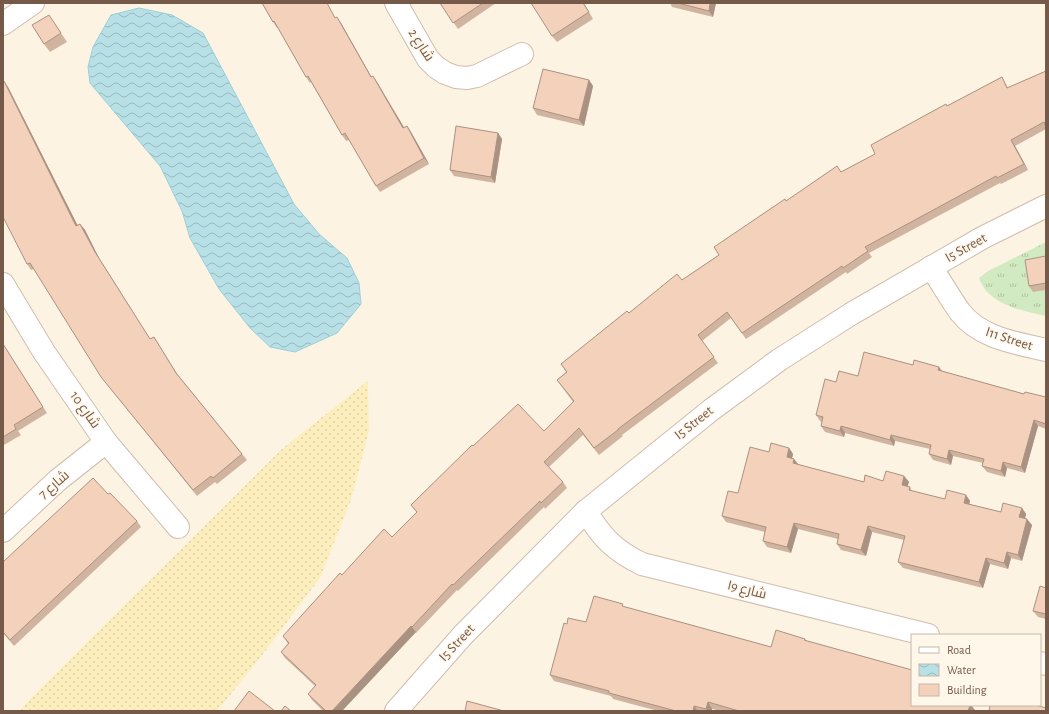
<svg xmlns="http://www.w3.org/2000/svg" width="1049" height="714" font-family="'Alegreya Sans',Cairo,sans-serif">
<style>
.grass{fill:url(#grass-tufts)}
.sand{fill:url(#sand-dots)}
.water{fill:url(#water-waves);stroke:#9dcfd9}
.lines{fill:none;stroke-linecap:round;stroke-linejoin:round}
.minor-casing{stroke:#d0bdad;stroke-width:24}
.minor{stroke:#fff;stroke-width:22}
.wall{fill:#d1b4a0}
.shaded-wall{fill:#aa9282}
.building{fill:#f3d1ba;stroke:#aa9282}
.labels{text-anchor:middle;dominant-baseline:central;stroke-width:3;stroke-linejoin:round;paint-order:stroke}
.street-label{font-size:14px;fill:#755949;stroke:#fff7ea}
</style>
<defs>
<pattern id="grass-tufts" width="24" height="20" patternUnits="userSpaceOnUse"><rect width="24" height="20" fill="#d2eac1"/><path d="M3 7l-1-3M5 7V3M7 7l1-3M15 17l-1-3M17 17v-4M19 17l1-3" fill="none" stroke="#afc19f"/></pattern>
<pattern id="sand-dots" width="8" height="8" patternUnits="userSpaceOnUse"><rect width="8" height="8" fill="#fdefbd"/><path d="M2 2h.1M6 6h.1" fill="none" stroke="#dccfa4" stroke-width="1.8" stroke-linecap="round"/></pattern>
<pattern id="water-waves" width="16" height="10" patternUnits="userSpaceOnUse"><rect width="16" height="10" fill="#b7e0e7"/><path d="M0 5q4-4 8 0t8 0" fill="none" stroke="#99b9bd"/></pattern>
</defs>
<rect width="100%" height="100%" fill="#fdf3e3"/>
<!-- grass -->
<path class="grass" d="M1046,242V316C1023,311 988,305 979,278L988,271Z"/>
<!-- sand -->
<polygon class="sand" points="368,381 369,431 351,500 320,578 257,662 217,711 20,711 29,700 282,449"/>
<!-- water -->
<polygon class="water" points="139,8 172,15 203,33 294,204 319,234 347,258 359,283 361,304 337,333 295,352 270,347 250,328 219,289 190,238 182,211 160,166 90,83 88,67 93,47 111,15"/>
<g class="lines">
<!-- minor casing -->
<g class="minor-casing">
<g id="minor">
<polyline points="396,3 428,59 436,67 445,73 456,77 467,78 477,76 522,54"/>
<polyline points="3,24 33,3"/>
<path d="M931,267C941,282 950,298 960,312C980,338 1016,343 1046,350"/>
<polyline points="3,284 44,352 106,442 178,527"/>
<path d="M586,511C601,537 615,551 642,564L928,635"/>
<polyline points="3,531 58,480 106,442"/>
<polyline points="1040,663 1046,664"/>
<polyline points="396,711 463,635 586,511 711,410 779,360 851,314 982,238 1046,206"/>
</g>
</g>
<!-- minor -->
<use href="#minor" class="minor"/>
</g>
<!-- wall -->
<g class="wall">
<polygon points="262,3 336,18 341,23 371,77 373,76 377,82 404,128 407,126 411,132 429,164 380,192 376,186 349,140 346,141 342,135 311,82 310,83 306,77 278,28 277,28 273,22"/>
<polygon points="440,3 496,3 458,29"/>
<polygon points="584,3 593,19 557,42 552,36"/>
<polygon points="670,3 716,3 713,17 672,7"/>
<polygon points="55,24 67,42 50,52 44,44"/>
<polygon points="1046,71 1046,129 1015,146 1028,170 1001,184 1000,183 869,253 872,257 847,274 846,272 746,339 731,318 702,341 718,363 622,435 623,436 599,455 583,435 549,467 563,482 567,488 545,509 544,507 458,591 457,590 416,633 416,632 342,711 323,711 312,700 308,694 315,686 285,658 281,652 288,644 283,636 342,575 392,537 417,513 411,505 473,446 544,431 573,402 557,380 566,372 561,364 629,313 682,280 719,255 786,201 841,172 875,154 947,106 1002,77 1008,88"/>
<polygon points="589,80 593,86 584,126 537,115 533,108"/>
<polygon points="8,87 77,225 80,224 85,230 99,258 150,339 154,337 178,375 247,460 217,484 215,482 197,496 106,383 34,269 31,270 27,264"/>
<polygon points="498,133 502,139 495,183 454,176 450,170"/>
<polygon points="1046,256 1046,290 1033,292 1029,286"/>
<polygon points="3,344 47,413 18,431 21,435 4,445 3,444"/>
<polygon points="913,365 939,367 942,371 1024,394 1046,397 1046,429 1038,426 1025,473 1007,468 1005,477 987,472 982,466 983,463 953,456 951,465 933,460 929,454 930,449 895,441 894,446 845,433 844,437 825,432 821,426 822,422 820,421 816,415 836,382 858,376"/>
<polygon points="789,448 793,454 792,458 798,465 864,482 883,481 904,476 909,482 907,487 910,487 912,491 945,499 966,495 970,501 969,504 1001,512 1022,508 1026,514 1025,519 1032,525 1022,561 1011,558 1008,569 990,564 983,588 903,568 898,562 904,540 872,532 866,556 841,550 837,544 838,539 798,529 791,553 767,547 763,541 765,532 726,522 722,516 769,452"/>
<polygon points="108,494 137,521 141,527 14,646 3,633 3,562"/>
<polygon points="1046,588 1046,619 1038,617 1033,611"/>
<polygon points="624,607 771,647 805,639 807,641 912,705 975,710 974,711 722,711 712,709 712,711 658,711 613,699 611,696 554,681 550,675 567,624 586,622"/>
</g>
<!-- shaded-wall -->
<g class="shaded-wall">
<polygon points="710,3 716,3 713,17 709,11"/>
<polygon points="337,17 341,23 375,83 371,77"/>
<polygon points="373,76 377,82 408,134 403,128"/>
<polygon points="589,80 593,86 584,126 579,120"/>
<polygon points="4,81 8,87 81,232 76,226"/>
<polygon points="407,126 411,132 429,164 424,158"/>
<polygon points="498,133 502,139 495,183 491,177"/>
<polygon points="1011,140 1015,146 1028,170 1024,164"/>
<polygon points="80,224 85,230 99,258 154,345 95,252"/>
<polygon points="939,367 943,373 938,370"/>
<polygon points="1034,420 1038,426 1025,473 1021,467"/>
<polygon points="841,426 845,433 844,437 840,431"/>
<polygon points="891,435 895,441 894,446 890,440"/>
<polygon points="789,448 793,454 791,463 787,457"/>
<polygon points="949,450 953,456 951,465 947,459"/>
<polygon points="794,459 799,465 793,463"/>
<polygon points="1003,462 1007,468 1005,477 1001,471"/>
<polygon points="904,476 909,482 906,491 902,485"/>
<polygon points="966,495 970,501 968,509 964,503"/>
<polygon points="1022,508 1026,514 1024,523 1019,517"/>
<polygon points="1027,519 1032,525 1022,561 1018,555"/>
<polygon points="794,523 798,529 791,553 787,547"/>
<polygon points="868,526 872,532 866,556 861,550"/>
<polygon points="1007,552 1011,558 1008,569 1004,563"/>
<polygon points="986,558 990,564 983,588 979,582"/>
<polygon points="411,626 416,632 342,711 332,711"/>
<polygon points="708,702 712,709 712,711 708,711 706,709"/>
<polygon points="970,705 971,705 975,710 974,711 968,711"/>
<polygon points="694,706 698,711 693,711"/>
</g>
<!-- building -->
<g class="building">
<polygon points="262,3 327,3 335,18 337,17 371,77 373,76 403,128 407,126 424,158 376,186 345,133 342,135 308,76 306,77 274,21 273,22"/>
<polygon points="440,3 483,3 453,23"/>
<polygon points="531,3 583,3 589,12 552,36"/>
<polygon points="678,3 710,3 709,11"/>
<polygon points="49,15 61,33 44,44 32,25"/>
<polygon points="543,69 589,80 579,120 533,108"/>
<polygon points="1046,71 1046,126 1044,122 1011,140 1024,164 997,178 996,176 865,247 868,251 843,268 842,266 742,333 727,312 698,335 714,357 618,429 618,430 594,448 579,428 544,462 563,482 541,503 540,501 453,585 452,584 412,627 411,626 332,711 326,711 308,694 316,685 281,652 289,643 283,636 340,573 342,575 384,529 392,537 417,512 411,505 472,445 473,446 518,404 544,431 574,401 557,380 567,372 561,364 627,311 629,313 677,274 682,280 719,255 714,247 785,199 786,201 837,166 841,172 875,154 871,145 946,104 947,106 1002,77 1007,88"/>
<polygon points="3,81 4,81 76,226 80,224 95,252 150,339 154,337 176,373 242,454 213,478 211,476 193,490 101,377 30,263 27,264 3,217"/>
<polygon points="456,126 498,133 491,177 450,170"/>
<polygon points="1046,256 1046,283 1029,286 1025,260"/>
<polygon points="3,344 43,407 14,425 16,429 3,437"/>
<polygon points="864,352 913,365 914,360 939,367 938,370 1024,394 1025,392 1046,397 1046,424 1034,420 1021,467 1003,462 1001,471 982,466 984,459 949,450 947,459 929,454 931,445 891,435 890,440 841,426 840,431 821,426 823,417 816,415 825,379 836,382 839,371 858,376"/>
<polygon points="771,443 789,448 787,457 794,459 793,463 864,482 865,475 883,481 886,471 904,476 902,485 910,487 909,490 945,499 947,490 966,495 964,503 1001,512 1003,503 1022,508 1019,517 1027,519 1018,555 1007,552 1004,563 986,558 979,582 898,562 905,536 868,526 861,550 837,544 839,534 794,523 787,547 763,541 766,527 722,516 728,491 738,493 750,447 769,452"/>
<polygon points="93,478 108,494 110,493 137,521 10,640 3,632 3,562"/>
<polygon points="1040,586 1046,588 1046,614 1033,611"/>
<polygon points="594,596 623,604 622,606 771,647 776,630 805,639 804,640 912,670 912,705 970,705 968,711 739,711 708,702 706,709 694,706 693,711 676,711 609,693 609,691 550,675 564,623 567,624 568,618 586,622"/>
<polygon points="249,691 275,711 234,711"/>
<polygon points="467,701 504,711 465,711"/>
<polygon points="990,705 1036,705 1046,708 1046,711 989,711"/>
<polygon points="285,706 291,711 281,711"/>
</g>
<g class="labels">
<!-- street labels -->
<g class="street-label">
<text transform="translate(421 45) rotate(57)">شارع 2</text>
<text transform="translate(966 248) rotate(-29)">I5 Street</text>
<text transform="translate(1009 339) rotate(18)">I11 Street</text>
<text transform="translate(85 410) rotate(55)">شارع 10</text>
<text transform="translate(694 423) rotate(-38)">I5 Street</text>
<text transform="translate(54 485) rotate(-41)">شارع 7</text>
<text transform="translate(747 590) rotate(14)">I9 شارع</text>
<text transform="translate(457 643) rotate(-47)">I5 Street</text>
</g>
</g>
<!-- border -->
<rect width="1049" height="714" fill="none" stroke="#755949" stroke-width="8"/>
<!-- legend -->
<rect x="911" y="634" width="130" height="72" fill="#fff7ea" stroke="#c8b8aa"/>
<rect x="919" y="647" width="20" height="6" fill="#ffffff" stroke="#c8b8aa"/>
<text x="947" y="654" font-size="12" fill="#755949">Road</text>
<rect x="919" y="664" width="20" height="12" fill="url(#water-waves)" stroke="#c8b8aa"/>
<text x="947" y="674" font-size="12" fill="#755949">Water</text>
<rect x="919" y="684" width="20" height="12" fill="#f3d1ba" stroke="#c8b8aa"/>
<text x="947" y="694" font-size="12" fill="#755949">Building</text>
</svg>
